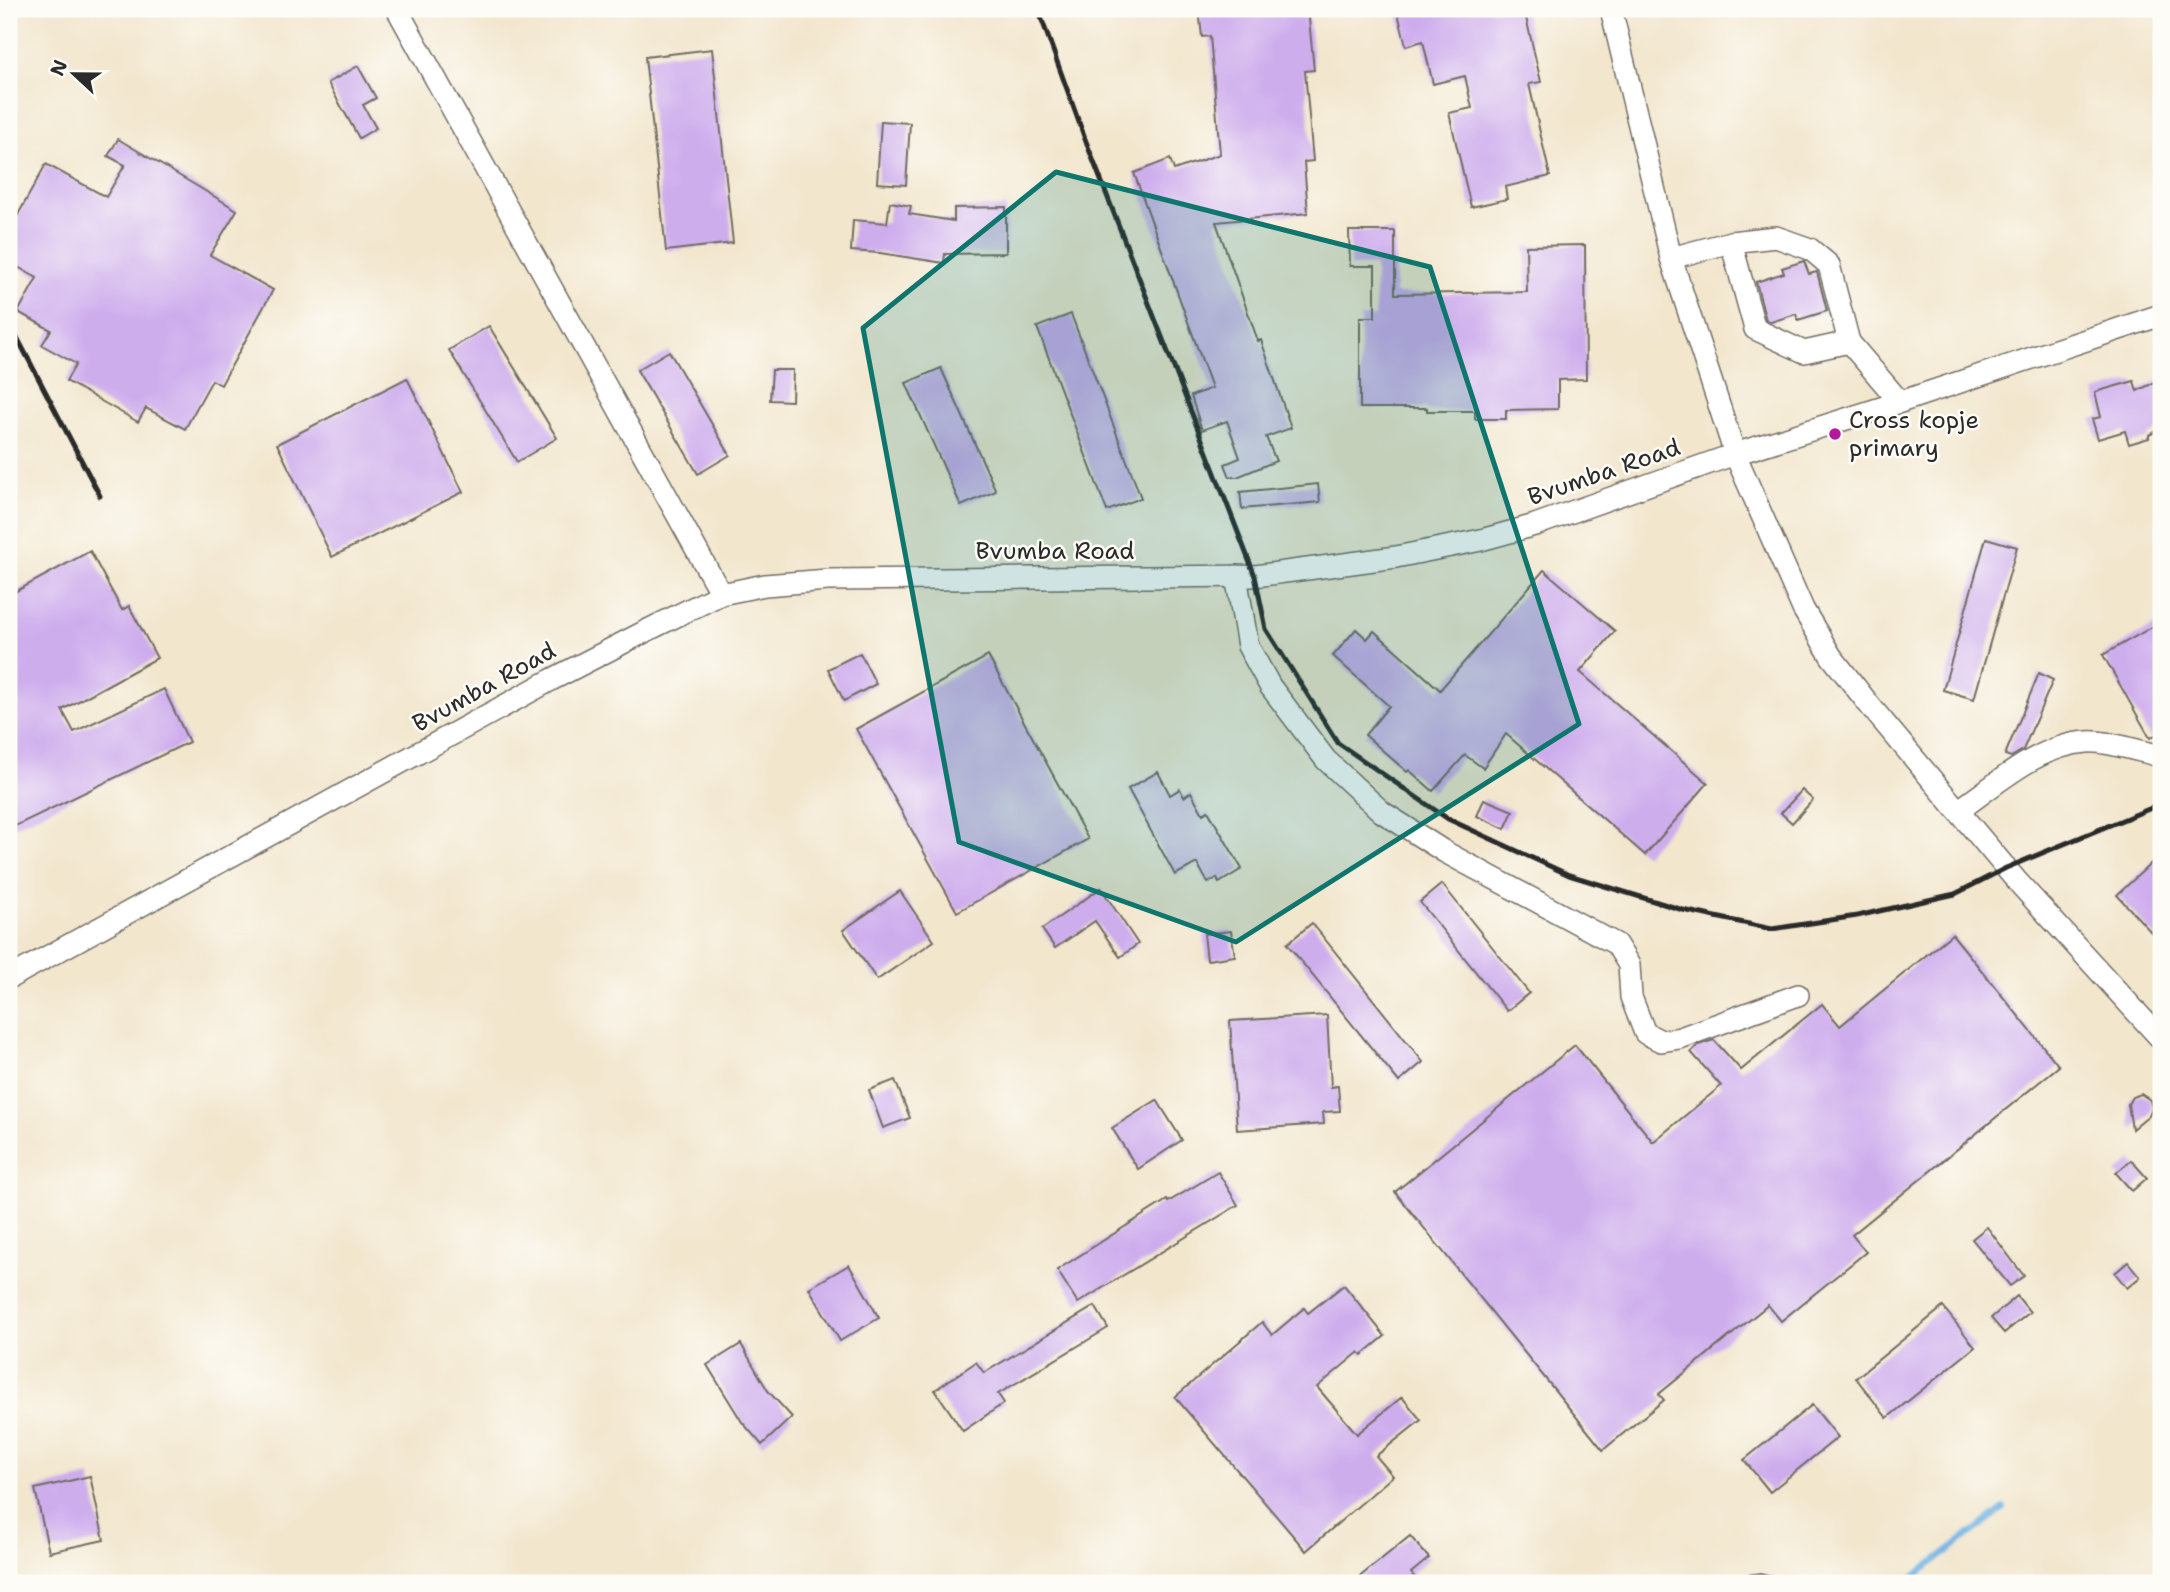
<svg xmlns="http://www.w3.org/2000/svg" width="2170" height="1592" font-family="'Shantell Sans',sans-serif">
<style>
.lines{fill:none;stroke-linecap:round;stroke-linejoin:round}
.stream{stroke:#6cb1e2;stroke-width:6}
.building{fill:#ceaded}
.minor-casing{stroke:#716c64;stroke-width:24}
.minor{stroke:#fff;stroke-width:21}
.rail{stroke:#2b2b2b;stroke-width:5}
.marked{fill:#0f766e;fill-opacity:0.2;stroke:#0f766e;stroke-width:5;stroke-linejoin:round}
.poi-dot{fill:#b5179e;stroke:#fdfcf7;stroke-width:2.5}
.labels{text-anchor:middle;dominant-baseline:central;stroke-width:5;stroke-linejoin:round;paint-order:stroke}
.poi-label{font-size:24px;fill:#2b2b2b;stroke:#fdfcf7;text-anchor:start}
.street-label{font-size:24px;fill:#2b2b2b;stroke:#fdfcf7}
</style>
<rect width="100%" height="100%" fill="#fdfcf7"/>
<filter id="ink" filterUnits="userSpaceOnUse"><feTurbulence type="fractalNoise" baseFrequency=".0143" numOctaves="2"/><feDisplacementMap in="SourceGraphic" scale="14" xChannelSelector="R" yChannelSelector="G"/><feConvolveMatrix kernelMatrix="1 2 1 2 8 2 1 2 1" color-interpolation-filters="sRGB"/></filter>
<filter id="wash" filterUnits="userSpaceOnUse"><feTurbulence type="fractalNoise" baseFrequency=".00686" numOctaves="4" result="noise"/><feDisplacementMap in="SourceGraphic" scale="28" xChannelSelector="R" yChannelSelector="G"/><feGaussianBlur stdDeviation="1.57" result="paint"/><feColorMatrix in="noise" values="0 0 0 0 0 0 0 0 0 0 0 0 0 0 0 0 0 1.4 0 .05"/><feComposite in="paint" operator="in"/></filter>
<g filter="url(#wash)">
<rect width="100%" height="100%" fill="#f2e6cd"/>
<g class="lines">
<!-- stream -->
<polyline class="stream" points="1906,1583 2004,1508"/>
</g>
<g id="blocks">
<!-- building -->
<g class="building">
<polygon points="1199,9 1308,9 1314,70 1305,71 1313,161 1304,162 1308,213 1216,222 1258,341 1261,340 1291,428 1266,437 1276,461 1237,477 1230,477 1225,464 1240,458 1227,421 1202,430 1191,396 1212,388 1134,173 1170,159 1174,170 1220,154 1210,36 1202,37"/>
<polygon points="1397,9 1524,9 1541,82 1529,84 1550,176 1505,187 1507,199 1471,207 1449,113 1472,108 1465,76 1433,84 1423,41 1406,46"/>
<polygon points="712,49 733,243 666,251 645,57"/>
<polygon points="358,66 376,98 363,105 376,128 359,138 328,83"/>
<polygon points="881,121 910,123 906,185 877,183"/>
<polygon points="118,139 237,210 210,255 273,290 221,385 212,380 185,429 146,408 138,422 66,381 76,364 42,345 51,330 18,312 37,278 9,262 9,231 46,164 106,197 125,165 108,156"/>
<polygon points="890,202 911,206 909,214 954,221 954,208 1006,207 1006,253 945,254 944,263 880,253 851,251 853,220 887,223"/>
<polygon points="1349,231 1395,231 1395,294 1527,292 1526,246 1585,245 1586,379 1558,380 1558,409 1506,410 1506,419 1475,419 1475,411 1427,411 1427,408 1360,408 1360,317 1375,317 1375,266 1350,266"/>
<polygon points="1804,261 1809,274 1817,272 1827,311 1798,320 1796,314 1771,322 1766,320 1756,282 1784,273 1782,268"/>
<polygon points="1071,314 1141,498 1107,511 1037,327"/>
<polygon points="489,326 557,438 517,462 449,350"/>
<polygon points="669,351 730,455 698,474 637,370"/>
<polygon points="941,368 996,491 961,506 906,383"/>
<polygon points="772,370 793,370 792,401 770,400"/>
<polygon points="407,378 463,492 332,557 277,444"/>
<polygon points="2161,379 2161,429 2149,435 2149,438 2129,444 2125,431 2098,439 2092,419 2101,417 2095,392 2134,381 2137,391"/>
<polygon points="1318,484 1320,502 1242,509 1240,492"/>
<polygon points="1986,538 2017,547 1974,699 1943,690"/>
<polygon points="90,551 122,610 129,606 157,658 62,710 74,732 164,689 189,742 9,829 9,595"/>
<polygon points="1544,570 1615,631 1580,672 1708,783 1645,855 1506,734 1483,768 1465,755 1433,791 1409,770 1407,772 1365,735 1389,706 1333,656 1356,629 1367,639 1374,631 1440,690"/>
<polygon points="2161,622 2161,732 2150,738 2103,655"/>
<polygon points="860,653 876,684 844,701 828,669"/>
<polygon points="988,656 1088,839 957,912 856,729"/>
<polygon points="2039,673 2053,680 2023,750 2011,757 2005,755"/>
<polygon points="1158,772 1170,795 1180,789 1184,797 1191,792 1203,814 1208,811 1242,869 1219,883 1217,878 1208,883 1197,863 1175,875 1128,789"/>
<polygon points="1802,790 1813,800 1792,823 1781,813"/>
<polygon points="1484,799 1513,811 1505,829 1477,816"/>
<polygon points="2161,854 2161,943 2117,895"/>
<polygon points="1442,884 1529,993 1507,1011 1420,902"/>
<polygon points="1101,888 1138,944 1120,957 1095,921 1055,948 1042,929"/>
<polygon points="900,891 934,941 877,980 843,930"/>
<polygon points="1312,923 1423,1062 1399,1082 1287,944"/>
<polygon points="1231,931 1235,956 1207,960 1204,934"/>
<polygon points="1952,934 2059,1066 1852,1235 1866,1252 1781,1321 1768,1305 1659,1394 1664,1400 1603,1450 1395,1192 1575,1045 1653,1142 1721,1086 1691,1052 1698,1045 1714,1040 1741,1070 1822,1004 1840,1026"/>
<polygon points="1327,1015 1331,1087 1338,1086 1340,1111 1323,1112 1324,1124 1237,1130 1230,1021"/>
<polygon points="895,1080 910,1118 883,1128 869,1090"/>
<polygon points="2141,1094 2150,1100 2152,1108 2149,1115 2132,1129 2128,1104 2132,1097"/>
<polygon points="1157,1100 1182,1140 1138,1169 1112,1128"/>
<polygon points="2131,1160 2147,1178 2132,1191 2116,1173"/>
<polygon points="1218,1172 1238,1205 1078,1303 1057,1270 1167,1200 1168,1202"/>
<polygon points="1987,1227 2024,1276 2010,1286 1972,1239"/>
<polygon points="2128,1262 2140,1277 2127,1288 2115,1273"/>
<polygon points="849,1265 879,1318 840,1341 809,1288"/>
<polygon points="1344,1285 1385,1336 1362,1355 1359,1352 1317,1387 1357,1434 1402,1397 1421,1420 1376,1456 1393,1476 1306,1551 1175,1397 1262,1322 1272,1335 1304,1308 1308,1313"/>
<polygon points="2017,1296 2030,1312 2004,1333 1991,1318"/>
<polygon points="1095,1306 1108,1328 998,1394 1004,1403 963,1431 935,1390 976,1362 984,1373"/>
<polygon points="1943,1307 1975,1347 1887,1418 1856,1378"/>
<polygon points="741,1344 768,1391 792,1417 762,1445 742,1422 707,1365"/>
<polygon points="1812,1405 1838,1437 1770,1492 1744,1460"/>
<polygon points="90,1476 104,1540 49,1552 35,1489"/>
<polygon points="1410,1536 1429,1558 1411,1573 1419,1583 1352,1583"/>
</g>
</g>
</g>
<g filter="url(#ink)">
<use href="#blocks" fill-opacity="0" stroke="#716c64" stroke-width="2"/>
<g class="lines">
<!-- minor casing -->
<g class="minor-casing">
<g id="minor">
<polyline points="397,9 721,594"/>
<polyline points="1611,9 1671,258 1735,454 1803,609 1831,656 1871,707 2016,880 2161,1039"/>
<polyline points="1731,242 1776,237 1810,249 1829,265 1849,342"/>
<polyline points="1671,258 1731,242 1755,329 1804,352 1849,342 1900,402"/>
<polyline points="1236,576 1248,646 1270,686 1326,760 1382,812 1445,852 1616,944 1629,965 1631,997 1645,1033 1661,1041 1680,1038 1798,995"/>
<path d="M1959,810C1997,784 2038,745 2087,742C2104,740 2142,752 2161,756"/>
<polyline points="9,978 551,680 648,630 721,594 765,585 828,580 1255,576 1396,557 1481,540 1535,525 1735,454 1900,402 2161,315"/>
</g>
</g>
<!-- minor -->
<use href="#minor" class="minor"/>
<!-- rail -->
<g class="rail">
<polyline points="1038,9 1085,139 1255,576 1266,629 1338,743 1448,819 1569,875 1683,910 1772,929 1857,916 1955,894 2006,868 2161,804"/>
<polyline points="9,322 100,496"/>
<polyline points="1677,1583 1761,1575 1800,1583"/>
</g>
</g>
</g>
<!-- marked area -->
<path class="marked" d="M1056,172L1430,267L1579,724L1236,942L959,842L863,328Z"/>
<!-- markers -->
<circle class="poi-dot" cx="1835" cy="434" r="7"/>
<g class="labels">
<!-- poi labels -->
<g class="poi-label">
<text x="1849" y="420">Cross kopje<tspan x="1849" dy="28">primary</tspan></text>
</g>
<!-- street labels -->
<g class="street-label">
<text transform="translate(1604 472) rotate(-19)">Bvumba Road</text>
<text x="1055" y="551">Bvumba Road</text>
<text transform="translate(484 687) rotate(-29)">Bvumba Road</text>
</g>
</g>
<!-- margin -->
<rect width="2170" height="1592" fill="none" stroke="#fdfcf7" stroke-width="35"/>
<!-- north arrow -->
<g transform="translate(74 74) rotate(292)" stroke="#fdfcf7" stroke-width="5" paint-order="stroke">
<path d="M0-5L12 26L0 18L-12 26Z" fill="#2b2b2b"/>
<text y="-10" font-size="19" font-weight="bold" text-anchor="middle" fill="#2b2b2b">N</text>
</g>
</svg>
